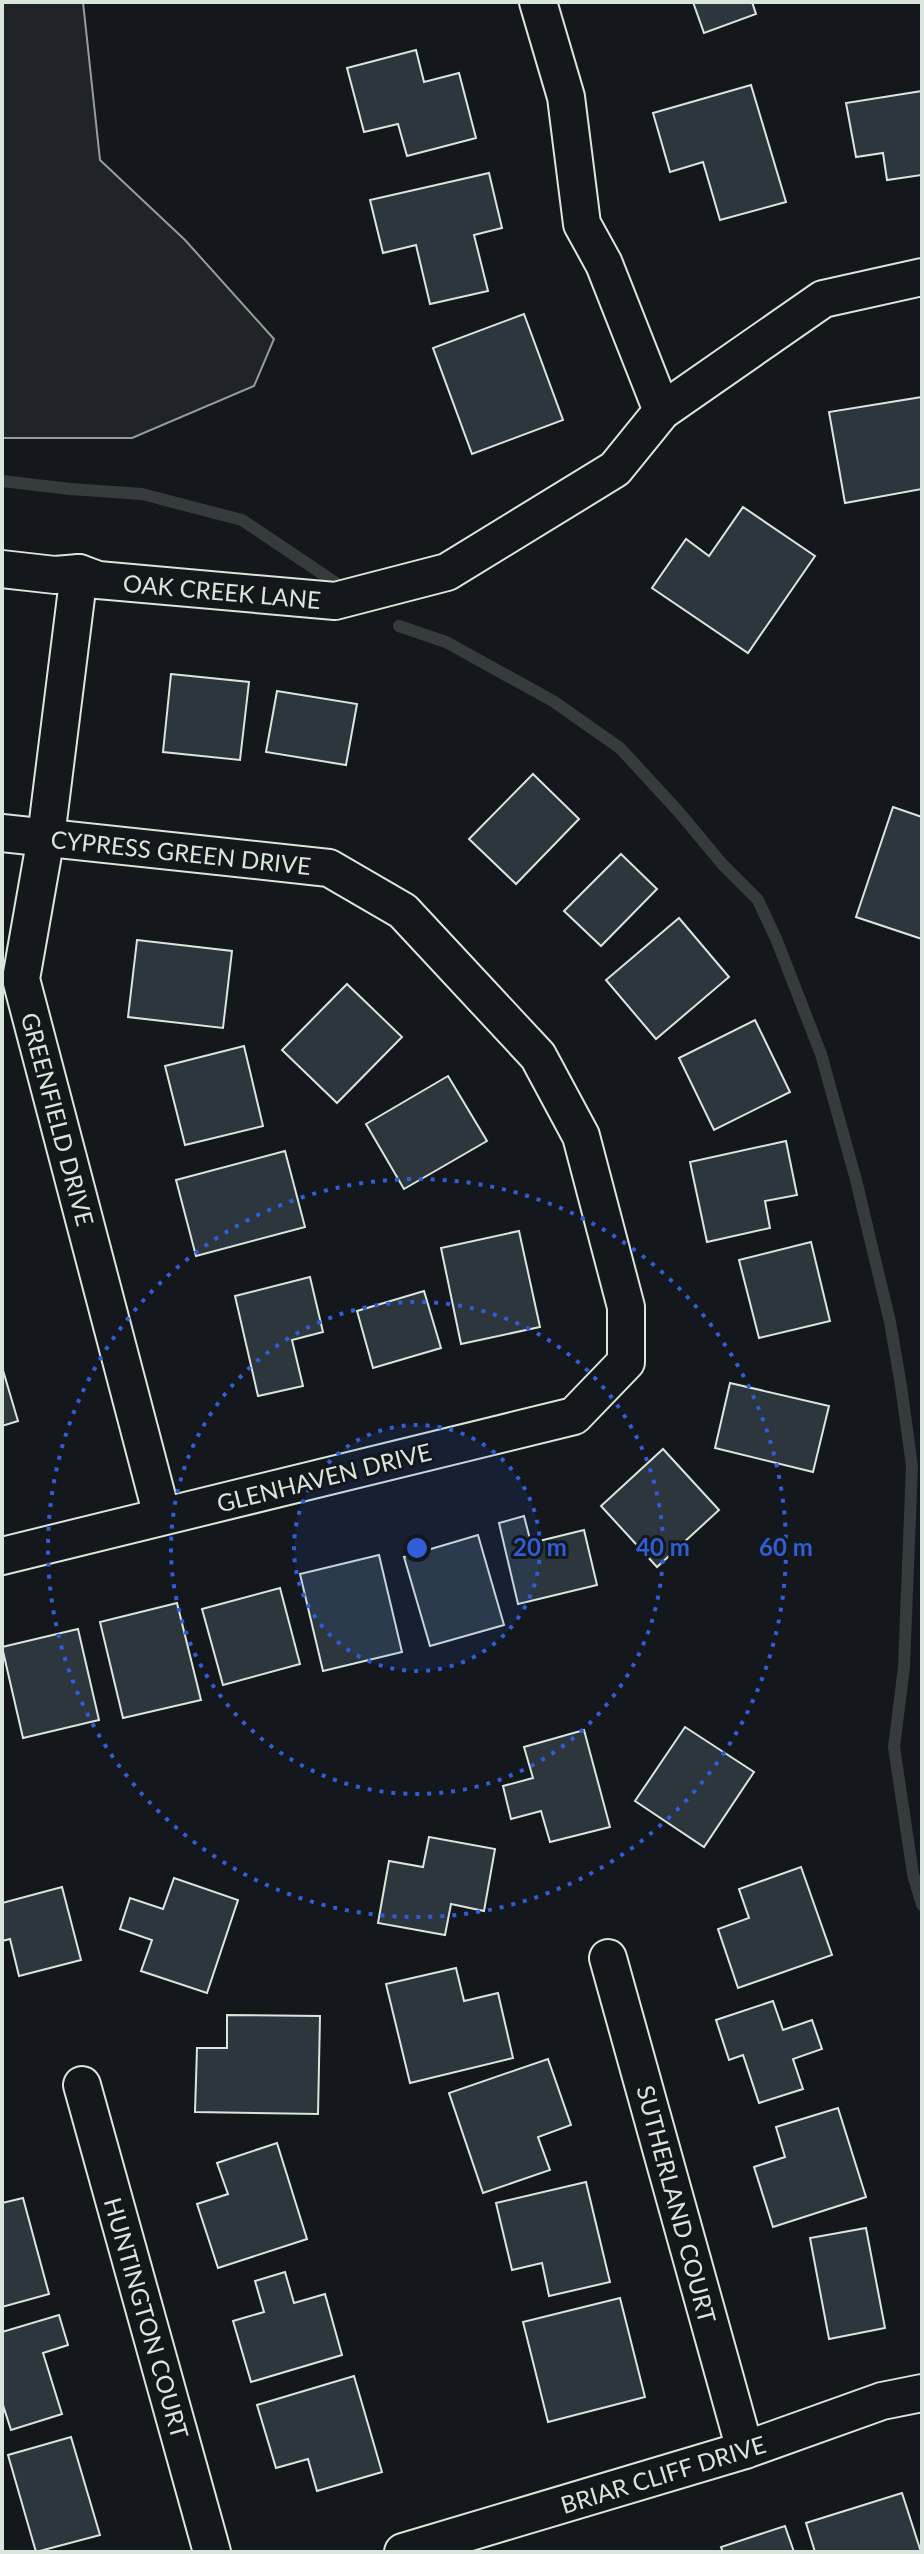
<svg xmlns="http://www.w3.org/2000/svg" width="924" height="2554" font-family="Lato,sans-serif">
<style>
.green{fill:#202428;stroke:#939e99;stroke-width:2}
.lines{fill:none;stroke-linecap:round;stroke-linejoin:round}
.stream{stroke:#363b3e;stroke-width:12}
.building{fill:#2c363c;stroke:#d8e6dc;stroke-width:2}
.street-casing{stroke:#d8e6dc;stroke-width:40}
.street{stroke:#14181c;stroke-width:36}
.ring{fill:none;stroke:#305dd8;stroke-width:4;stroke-dasharray:4 8}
.labels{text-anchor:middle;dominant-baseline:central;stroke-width:6;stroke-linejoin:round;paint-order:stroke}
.street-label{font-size:24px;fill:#d8e6dc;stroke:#14181c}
.centre{fill:#305dd8;stroke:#14181c;stroke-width:4}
.ring-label{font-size:24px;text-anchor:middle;font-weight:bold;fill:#305dd8;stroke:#14181c;stroke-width:6;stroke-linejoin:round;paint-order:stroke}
</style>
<rect width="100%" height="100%" fill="#14181c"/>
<!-- green -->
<polygon class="green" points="2,2 83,2 100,160 185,240 274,339 254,386 132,438 2,438"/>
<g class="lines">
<!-- stream -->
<g class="stream">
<polyline points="2,481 70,489 142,494 242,520 336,583"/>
<polyline points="399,626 446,642 553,701 620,748 678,811 723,865 758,900 777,941 821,1054 856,1180 890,1322 901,1386 912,1466 904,1667 894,1747 913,1874 922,1905"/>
</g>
</g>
<!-- building -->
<g class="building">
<polygon points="693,2 752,2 756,14 704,33"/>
<polygon points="416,50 424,82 459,73 476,138 407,156 398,124 364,132 347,68"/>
<polygon points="751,85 786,202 720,220 703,162 670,172 653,113"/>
<polygon points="922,91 922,175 887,180 883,153 856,157 846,103"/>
<polygon points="489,173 502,228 474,235 488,291 430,304 416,245 383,253 370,200"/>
<polygon points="524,314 563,420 472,454 433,348"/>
<polygon points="922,397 922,489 845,503 829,412"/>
<polygon points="743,507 815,556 748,653 652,588 686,539 709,556"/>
<polygon points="171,674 249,682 240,760 163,752"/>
<polygon points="277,691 357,704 346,765 266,752"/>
<polygon points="533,774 579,819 516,884 469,839"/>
<polygon points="893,807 922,817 922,939 856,917"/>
<polygon points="621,854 657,889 601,946 564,911"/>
<polygon points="679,918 729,977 656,1039 606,980"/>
<polygon points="137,940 232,951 223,1028 128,1017"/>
<polygon points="347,984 402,1037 337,1103 282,1050"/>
<polygon points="755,1020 790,1092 714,1130 679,1058"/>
<polygon points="244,1046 263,1126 185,1145 165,1066"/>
<polygon points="448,1076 487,1141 404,1189 366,1124"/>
<polygon points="786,1141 797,1195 765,1201 770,1228 707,1242 690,1162"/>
<polygon points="285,1151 305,1227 196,1256 176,1180"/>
<polygon points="519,1231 540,1327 461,1344 441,1248"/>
<polygon points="811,1242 830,1321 759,1338 739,1260"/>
<polygon points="310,1277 323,1332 292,1340 303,1386 258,1396 235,1296"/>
<polygon points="424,1291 441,1348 373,1368 357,1311"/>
<polygon points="2,1367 18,1421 2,1426"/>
<polygon points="730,1383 829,1406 813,1472 715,1448"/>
<polygon points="663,1449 719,1510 657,1567 601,1506"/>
<polygon points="524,1516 531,1543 584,1530 597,1585 518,1604 499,1523"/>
<polygon points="478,1535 504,1625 430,1646 404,1557"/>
<polygon points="379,1555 402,1652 323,1671 300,1574"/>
<polygon points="280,1588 300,1664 223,1685 202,1609"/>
<polygon points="177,1603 201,1700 123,1718 100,1622"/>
<polygon points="78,1629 99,1720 23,1738 2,1647"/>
<polygon points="685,1727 754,1772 704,1847 635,1801"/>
<polygon points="584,1730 610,1827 550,1842 541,1811 511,1819 503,1786 533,1778 524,1747"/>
<polygon points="429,1837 495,1849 484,1911 451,1904 445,1935 378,1923 389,1861 423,1867"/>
<polygon points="801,1867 832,1955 738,1988 718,1929 749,1918 739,1889"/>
<polygon points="174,1878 238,1900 207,1993 141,1971 152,1940 120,1929 130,1898 163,1909"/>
<polygon points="62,1887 81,1960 19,1976 10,1939 2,1941 2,1903"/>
<polygon points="456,1968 464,2001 498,1993 513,2058 410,2083 386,1984"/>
<polygon points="773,2001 783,2030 812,2020 822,2049 793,2059 803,2089 759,2103 743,2055 729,2060 716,2020"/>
<polygon points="227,2015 320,2016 318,2114 195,2112 197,2048 227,2048"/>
<polygon points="548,2059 571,2125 538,2137 550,2170 483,2193 449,2093"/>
<polygon points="838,2108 866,2197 773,2227 754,2167 785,2157 776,2127"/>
<polygon points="277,2143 307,2239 218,2268 197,2204 228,2194 217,2163"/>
<polygon points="586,2182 610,2282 549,2296 542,2263 512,2270 496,2203"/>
<polygon points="23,2198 49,2294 2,2307 2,2203"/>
<polygon points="866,2228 885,2328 829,2339 810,2238"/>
<polygon points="285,2272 294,2303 325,2294 342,2355 251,2382 233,2321 264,2312 255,2281"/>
<polygon points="620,2298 645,2397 548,2422 523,2322"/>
<polygon points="59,2315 68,2345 43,2353 62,2414 11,2430 2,2402 2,2332"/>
<polygon points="354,2376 382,2472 317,2491 308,2459 276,2468 257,2405"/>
<polygon points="71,2437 100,2535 36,2552 8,2455"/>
<polygon points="902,2493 921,2552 815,2552 806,2523"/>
<polygon points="785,2526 794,2552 723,2552 721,2547"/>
</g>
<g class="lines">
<!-- street casing -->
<g class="street-casing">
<g id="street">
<polyline points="538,2 566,97 582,224 604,264 662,411"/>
<polyline points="2,569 55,575 79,573 98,580 335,601 447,572 615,469 662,411 823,299 922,277"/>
<polyline points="79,573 46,837 21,979 162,1516"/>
<polyline points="2,833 329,868 403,911 538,1056 581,1136 626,1307 626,1362 574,1416 2,1556"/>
<polyline points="608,1958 745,2450"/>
<polyline points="82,2085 212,2552"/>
<polyline points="403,2552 745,2450 882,2401 922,2393"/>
</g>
</g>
<!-- street -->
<use href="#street" class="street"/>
</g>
<!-- distance rings -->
<circle cx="417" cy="1548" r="123" fill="#305dd8" fill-opacity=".12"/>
<g class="ring">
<circle cx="417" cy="1548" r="123"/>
<circle cx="417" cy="1548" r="246"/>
<circle cx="417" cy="1548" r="369"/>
</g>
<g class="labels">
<!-- street labels -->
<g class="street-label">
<text transform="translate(222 591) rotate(5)">OAK CREEK LANE</text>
<text transform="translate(181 852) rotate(6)">CYPRESS GREEN DRIVE</text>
<text transform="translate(58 1119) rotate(75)">GREENFIELD DRIVE</text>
<text transform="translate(324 1477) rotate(-14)">GLENHAVEN DRIVE</text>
<text transform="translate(677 2204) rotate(75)">SUTHERLAND COURT</text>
<text transform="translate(147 2318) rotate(74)">HUNTINGTON COURT</text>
<text transform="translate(663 2474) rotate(-17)">BRIAR CLIFF DRIVE</text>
</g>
</g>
<circle cx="417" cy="1548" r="12" class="centre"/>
<g class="ring-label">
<text x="540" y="1556">20 m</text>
<text x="663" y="1556">40 m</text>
<text x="786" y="1556">60 m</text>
</g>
<!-- border -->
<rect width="924" height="2554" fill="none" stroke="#d8e6dc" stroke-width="8"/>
</svg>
